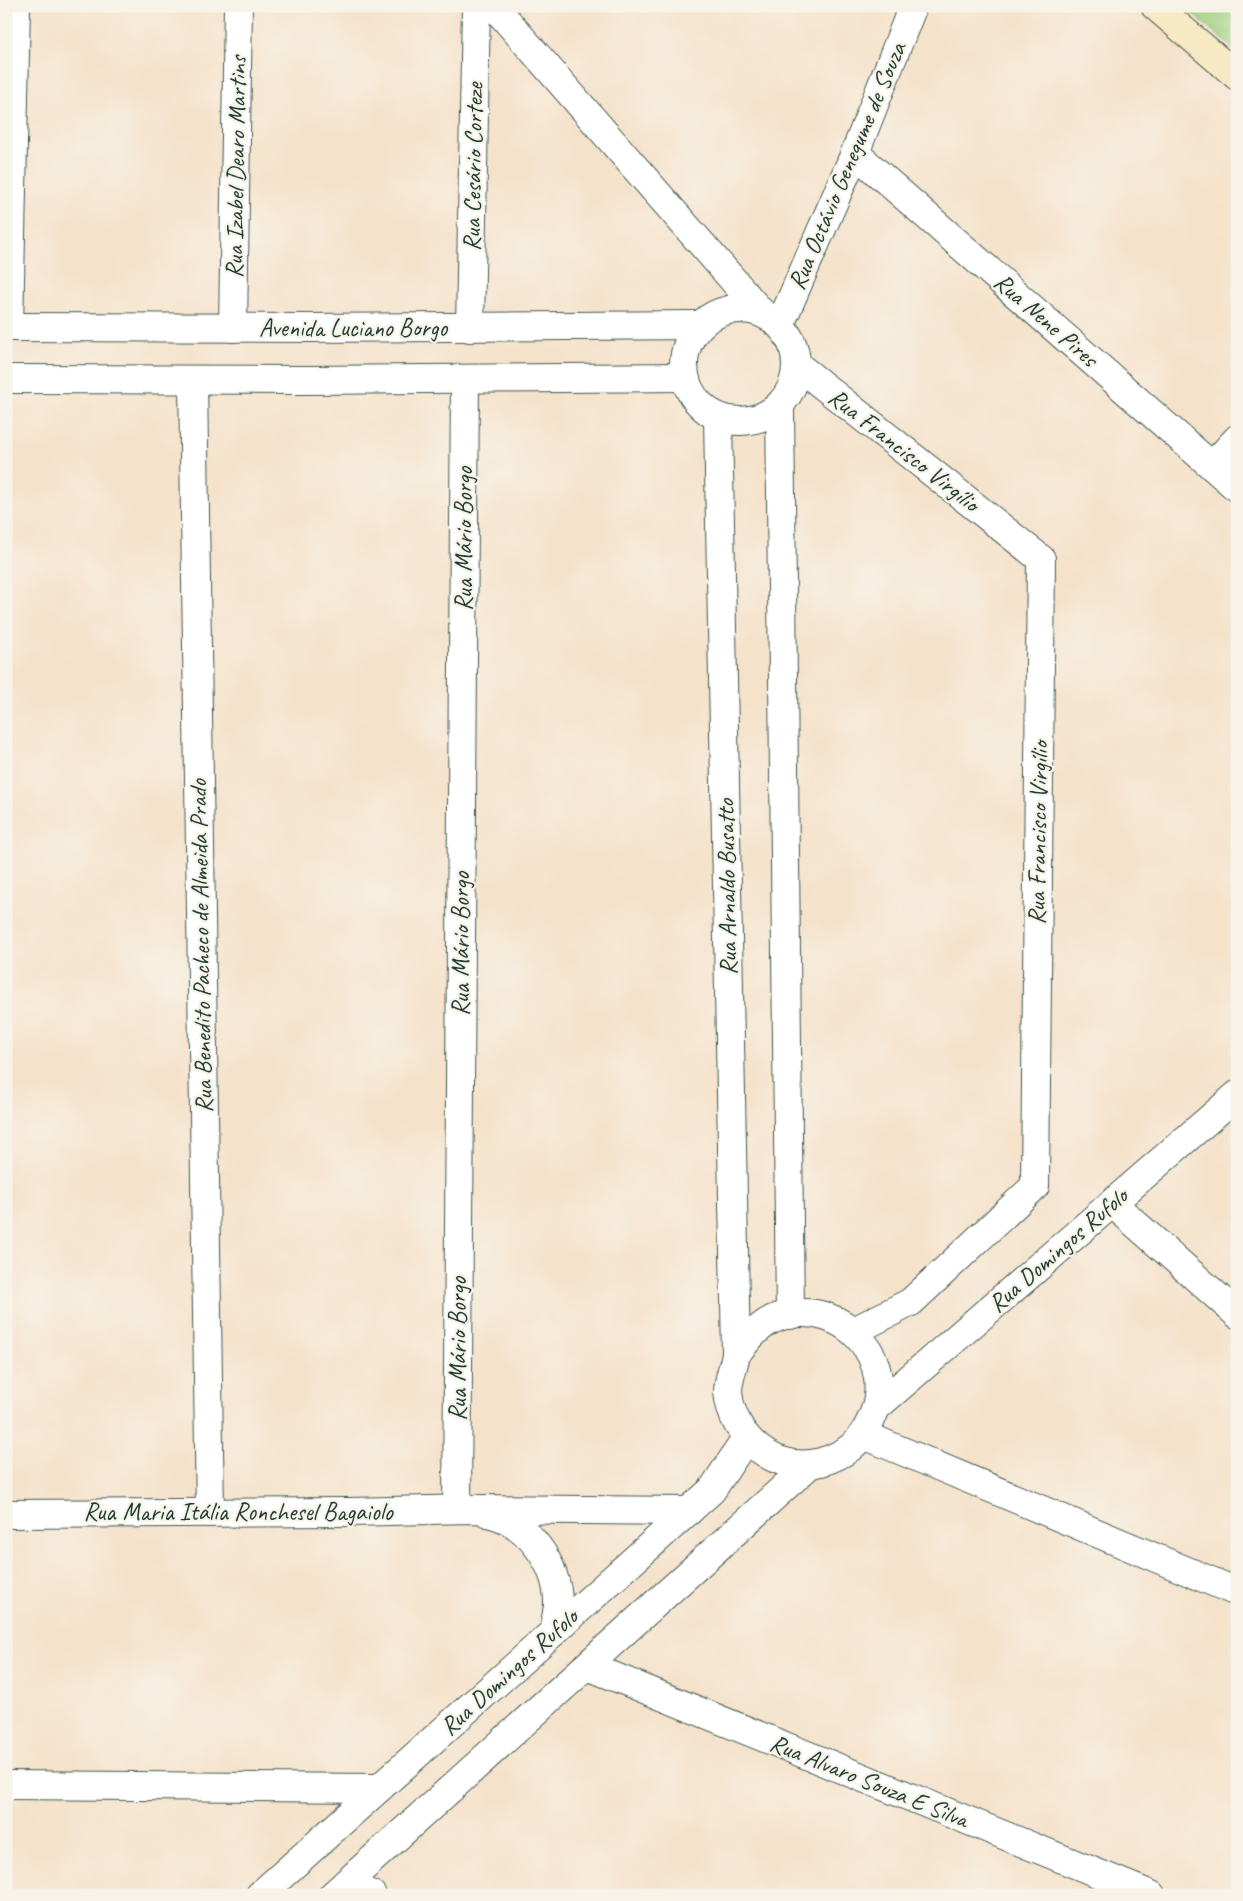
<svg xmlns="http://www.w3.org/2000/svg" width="1243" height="1901" font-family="Caveat,sans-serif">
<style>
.green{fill:#9dd080;stroke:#5e865a}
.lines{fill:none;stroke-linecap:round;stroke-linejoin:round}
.minor-casing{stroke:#3f564b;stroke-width:30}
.secondary-casing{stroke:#3f564b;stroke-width:30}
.minor{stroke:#fff;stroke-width:28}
.secondary{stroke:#f6e9c3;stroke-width:28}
.labels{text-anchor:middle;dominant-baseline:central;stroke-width:4.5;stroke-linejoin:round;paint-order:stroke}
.street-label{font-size:25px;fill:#1f3d34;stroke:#f7f3e8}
</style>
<rect width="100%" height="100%" fill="#f7f3e8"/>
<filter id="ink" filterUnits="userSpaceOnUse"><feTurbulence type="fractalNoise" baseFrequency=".02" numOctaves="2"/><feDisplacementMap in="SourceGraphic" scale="10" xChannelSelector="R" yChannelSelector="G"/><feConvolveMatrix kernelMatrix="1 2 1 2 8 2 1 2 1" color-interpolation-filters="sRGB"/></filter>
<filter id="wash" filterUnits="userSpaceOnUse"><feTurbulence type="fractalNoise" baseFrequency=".0096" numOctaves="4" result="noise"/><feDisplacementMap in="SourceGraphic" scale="20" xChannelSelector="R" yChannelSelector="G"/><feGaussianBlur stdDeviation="1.12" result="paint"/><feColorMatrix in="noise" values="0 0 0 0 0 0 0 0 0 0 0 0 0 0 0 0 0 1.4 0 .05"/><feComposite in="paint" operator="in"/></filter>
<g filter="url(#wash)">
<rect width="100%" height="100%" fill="#f5e2cb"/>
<!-- green -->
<polygon class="green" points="1184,6 1237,6 1237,52"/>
</g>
<g filter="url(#ink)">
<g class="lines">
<!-- minor casing -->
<g class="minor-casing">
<g id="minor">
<polyline points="494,6 761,312"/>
<polyline points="855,153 1237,488"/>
<circle cx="740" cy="365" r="56"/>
<polyline points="780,325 855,153 913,6"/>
<polyline points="6,327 307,328 699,325"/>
<polyline points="9,327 16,6"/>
<polyline points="233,328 238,6"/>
<polyline points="470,328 476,6"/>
<polyline points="797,365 1041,559 1035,1186 911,1302 854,1331"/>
<polyline points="6,379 305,380 685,377"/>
<polyline points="193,380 210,1513"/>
<polyline points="780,406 790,1315"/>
<path d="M718,419L736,1354C734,1365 728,1380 728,1392C732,1438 775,1474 821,1462C845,1455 861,1443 871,1420C899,1361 845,1299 782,1316C762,1321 748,1339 736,1354"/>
<polyline points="1212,466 1237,439"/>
<polyline points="1112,1203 1237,1314"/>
<polyline points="879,1405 1237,1095"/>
<polyline points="864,1435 1237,1592"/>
<polyline points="457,1509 465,379"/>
<path d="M488,1513C527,1521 559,1565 558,1605C557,1614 555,1623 554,1632"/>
<polyline points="6,1514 350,1512 469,1509 689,1511"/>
<polyline points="588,1666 1151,1895"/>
<polyline points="6,1785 379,1788"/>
<polyline points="346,1883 372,1895"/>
<polyline points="260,1895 712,1490 746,1439"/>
<polyline points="333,1895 809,1465"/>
</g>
</g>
<!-- secondary casing -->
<g class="secondary-casing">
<polyline id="secondary" points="1155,6 1237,76"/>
</g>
<!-- minor -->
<use href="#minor" class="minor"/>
<!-- secondary -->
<use href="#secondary" class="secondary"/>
</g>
</g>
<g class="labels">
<!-- street labels -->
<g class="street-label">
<text transform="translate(847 166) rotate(-67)">Rua Octávio Genegume de Souza</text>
<text transform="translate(236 167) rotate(-89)">Rua Izabel Dearo Martins</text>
<text transform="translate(473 167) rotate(-89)">Rua Cesário Corteze</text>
<text transform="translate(1046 320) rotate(41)">Rua Nene Pires</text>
<text x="353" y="328">Avenida Luciano Borgo</text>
<text transform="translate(904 450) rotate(38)">Rua Francisco Virgílio</text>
<text transform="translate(464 539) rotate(-90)">Rua Mário Borgo</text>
<text transform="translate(1038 833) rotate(-89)">Rua Francisco Virgílio</text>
<text transform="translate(727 887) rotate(-91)">Rua Arnaldo Busatto</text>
<text transform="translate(461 944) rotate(-90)">Rua Mário Borgo</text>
<text transform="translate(201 946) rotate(-91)">Rua Benedito Pacheco de Almeida Prado</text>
<text transform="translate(1058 1250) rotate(-41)">Rua Domingos Rufolo</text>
<text transform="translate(458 1349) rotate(-90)">Rua Mário Borgo</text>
<text x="238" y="1512">Rua Maria Itália Ronchesel Bagaiolo</text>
<text transform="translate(509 1672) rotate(-42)">Rua Domingos Rufolo</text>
<text transform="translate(869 1781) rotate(22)">Rua Alvaro Souza E Silva</text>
</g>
</g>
<!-- margin -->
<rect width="1243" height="1901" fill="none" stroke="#f7f3e8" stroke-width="25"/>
</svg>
